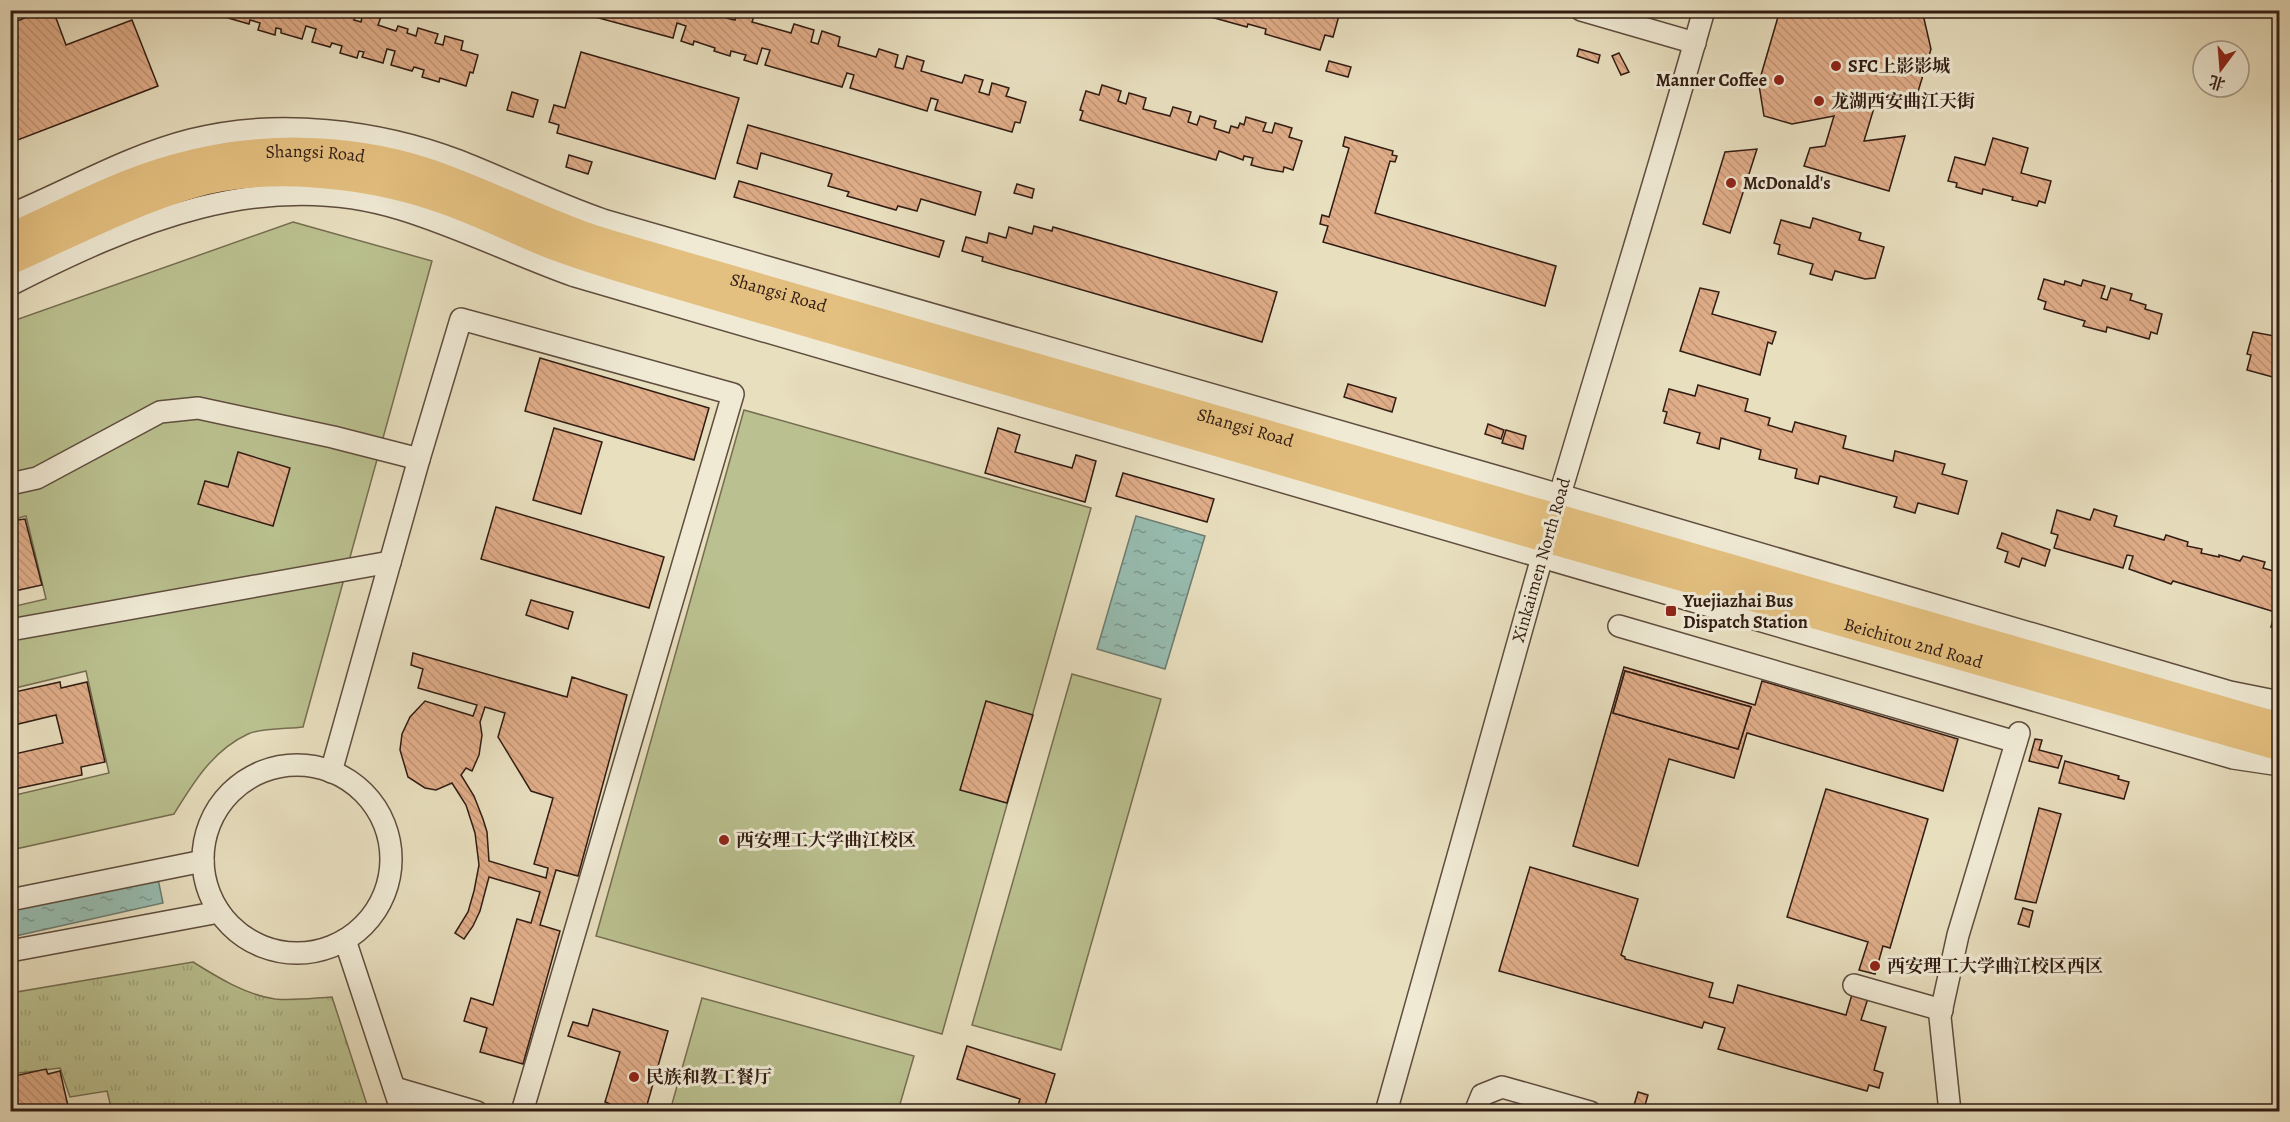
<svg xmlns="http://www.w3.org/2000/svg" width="2290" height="1122" font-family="Alegreya,'Noto Serif SC',serif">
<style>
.grass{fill:#bac08f;stroke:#766e51;stroke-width:1.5}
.park{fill:url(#park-tufts);stroke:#766e51;stroke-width:1.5}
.water{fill:url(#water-ripples);stroke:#6e7d72;stroke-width:1.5}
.building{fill:url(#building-back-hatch);stroke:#311c13;stroke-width:1.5;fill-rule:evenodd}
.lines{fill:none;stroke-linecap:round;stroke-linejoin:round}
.minor-casing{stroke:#5f4d3e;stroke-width:24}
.major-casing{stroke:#311c13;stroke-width:30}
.minor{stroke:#f0ead5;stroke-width:21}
.major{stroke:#e4c080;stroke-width:27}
.poi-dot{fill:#8f2418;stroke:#f0ead5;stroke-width:2}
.labels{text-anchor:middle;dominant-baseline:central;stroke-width:6;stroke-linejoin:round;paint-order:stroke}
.poi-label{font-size:18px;font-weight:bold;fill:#311c13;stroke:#f0ead5;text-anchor:start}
.street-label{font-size:18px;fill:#311c13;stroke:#f0ead5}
</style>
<defs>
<pattern id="park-tufts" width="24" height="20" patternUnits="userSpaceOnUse" patternTransform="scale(1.5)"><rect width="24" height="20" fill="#bac08f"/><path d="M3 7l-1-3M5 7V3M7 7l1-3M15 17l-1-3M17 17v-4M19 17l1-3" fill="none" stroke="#a0a47a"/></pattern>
<pattern id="water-ripples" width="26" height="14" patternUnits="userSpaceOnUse" patternTransform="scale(1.5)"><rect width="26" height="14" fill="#97bdb1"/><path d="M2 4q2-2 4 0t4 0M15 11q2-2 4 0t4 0" fill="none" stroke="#7c998f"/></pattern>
<pattern id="building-back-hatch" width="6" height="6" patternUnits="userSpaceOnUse" patternTransform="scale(1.5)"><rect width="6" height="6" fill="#e0ad89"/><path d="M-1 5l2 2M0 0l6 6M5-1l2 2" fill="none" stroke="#c19475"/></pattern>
</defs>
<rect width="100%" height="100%" fill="#e8dfbf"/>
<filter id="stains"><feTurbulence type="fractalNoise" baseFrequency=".00333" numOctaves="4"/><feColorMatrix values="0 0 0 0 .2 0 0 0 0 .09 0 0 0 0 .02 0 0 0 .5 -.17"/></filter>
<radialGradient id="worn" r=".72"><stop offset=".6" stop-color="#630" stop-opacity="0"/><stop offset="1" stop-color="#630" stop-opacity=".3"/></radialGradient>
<!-- grass -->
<g class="grass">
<path d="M293,222L432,261L303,727C288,729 261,728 248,734C213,750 193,783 174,814L11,850V796L109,773L86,671L11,689V607L46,599L26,516L11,520L10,322Z"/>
<polygon points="744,410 1091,508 942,1034 596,936"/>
<polygon points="1072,674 1161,699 1061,1050 972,1025"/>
<polygon points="702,998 914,1056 898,1111 670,1111"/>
</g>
<!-- park -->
<path class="park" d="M193,962C217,977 246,995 275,999C293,1001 314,998 332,997L369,1111H112L107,1091L70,1097L60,1068L11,1074V993Z"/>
<!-- water -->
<g class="water">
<polygon points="1136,516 1205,536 1165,669 1097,649"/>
<polygon points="157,874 163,903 11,937 10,907"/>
</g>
<!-- building -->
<g class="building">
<polygon points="44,10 53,10 66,45 132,20 158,86 10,143 10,24"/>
<polygon points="230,10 324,10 334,13 334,10 356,10 354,20 361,22 363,12 381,17 378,25 396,31 398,26 408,29 407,33 416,36 418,28 438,34 435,43 443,45 445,36 463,41 461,50 478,55 473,73 470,72 466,86 440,78 439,82 422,77 424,70 414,67 412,71 391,65 395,51 387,49 383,63 362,57 364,52 359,51 357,58 340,53 342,46 332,43 330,47 312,42 316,29 306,26 302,39 281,33 281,29 276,28 275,35 258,30 260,23 250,20 249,24 228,18"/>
<polygon points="597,10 728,10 726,18 735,20 738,10 747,10 755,13 752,22 791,33 794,24 814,30 811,42 818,44 822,31 840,37 838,46 876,57 879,49 898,55 895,67 903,69 907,56 924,61 921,71 962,83 965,75 983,80 979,92 989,95 992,83 1009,88 1006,96 1026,102 1020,123 1015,122 1012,132 935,110 938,100 931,98 927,111 850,88 854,75 847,73 842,87 765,65 770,50 762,48 757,64 744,60 746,55 731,51 730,56 714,51 715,48 694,41 693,45 681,41 686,26 677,23 673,38 595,17"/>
<polygon points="1209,10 1337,10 1340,12 1333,37 1325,35 1320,50 1265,34 1266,29 1248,24 1247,27 1207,16"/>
<polygon points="1780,10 1922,10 1931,49 1913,108 1877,98 1864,141 1905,136 1889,191 1804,166 1810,148 1825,146 1834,116 1792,124 1764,116 1759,85 1762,83 1759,82"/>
<polygon points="1579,49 1600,55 1598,63 1577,56"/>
<polygon points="581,52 739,98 715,179 557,133 559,125 549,122 554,105 565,108"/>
<polygon points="1619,53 1629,72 1621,75 1612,56"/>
<polygon points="1329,61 1351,67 1348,77 1326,71"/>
<polygon points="1102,85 1121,91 1118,101 1126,104 1129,93 1146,98 1143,109 1170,116 1173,107 1191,112 1188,122 1197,125 1200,116 1216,121 1214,128 1229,133 1231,126 1238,128 1240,123 1244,125 1246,117 1266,123 1263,131 1272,133 1275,123 1292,128 1289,137 1302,141 1293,170 1284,167 1283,172 1266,169 1251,165 1253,158 1244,156 1243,160 1219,151 1216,160 1080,120 1083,111 1080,110 1086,91 1099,95"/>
<polygon points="512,92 538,100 533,117 507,110"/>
<polygon points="748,125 981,192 975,215 921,199 917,211 898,206 896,210 847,196 849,192 828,186 832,174 761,153 757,169 737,163"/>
<polygon points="1345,137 1393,151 1392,155 1397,156 1395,162 1390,161 1375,213 1556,266 1545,306 1323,242 1328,226 1320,224 1322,215 1329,217 1349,148 1343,146"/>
<polygon points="1993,138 2028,148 2021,173 2051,181 2045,203 2039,201 2037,206 2012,200 2013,197 1983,189 1982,194 1956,187 1957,183 1948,181 1955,157 1985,165"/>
<polygon points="1757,149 1730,233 1703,224 1725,152"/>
<polygon points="569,155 592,162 588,174 566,167"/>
<polygon points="2280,171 2280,194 2276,191 2279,187 2272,181"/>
<polygon points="739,181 944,241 939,257 734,197"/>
<polygon points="1017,184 1034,189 1032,198 1014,193"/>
<polygon points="1813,218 1861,233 1859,240 1884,247 1875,278 1865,279 1835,271 1832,280 1810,274 1813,264 1778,254 1780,245 1774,243 1781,220 1810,228"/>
<polygon points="1034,226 1052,231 1053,227 1277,292 1262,342 982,261 983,257 962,251 966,237 987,243 989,233 1006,238 1009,227 1032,234"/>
<polygon points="2044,279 2064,285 2065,281 2081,286 2083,280 2105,286 2101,298 2107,300 2111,288 2132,294 2130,300 2146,305 2145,309 2162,314 2157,334 2151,332 2149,339 2107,327 2106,332 2083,326 2085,321 2044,309 2046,302 2038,299"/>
<polygon points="1700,288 1719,292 1712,314 1776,332 1772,344 1768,342 1760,375 1680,351"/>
<polygon points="2253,332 2280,337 2280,379 2247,370 2251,355 2247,354"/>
<polygon points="540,358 709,408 694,460 525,411"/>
<polygon points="1348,384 1396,398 1392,412 1344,397"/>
<polygon points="1698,385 1748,399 1745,411 1770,418 1768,425 1792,432 1795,422 1846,436 1843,448 1893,461 1895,451 1945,464 1942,474 1967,481 1958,514 1918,503 1915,513 1894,507 1897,497 1820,476 1818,484 1795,478 1797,469 1759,459 1761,450 1721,438 1719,449 1697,443 1700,433 1664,423 1667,412 1663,411 1669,389 1695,396"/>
<polygon points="1488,424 1504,430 1501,439 1485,434"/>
<polygon points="554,428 602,442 581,514 533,500"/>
<polygon points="998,428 1020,435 1015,452 1072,468 1076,455 1096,461 1085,502 985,473"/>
<polygon points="1506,430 1526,436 1523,449 1502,443"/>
<polygon points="238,452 290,468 273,526 198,504 205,481 228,487"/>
<polygon points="1123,473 1214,499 1207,522 1116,496"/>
<polygon points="496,507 664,557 649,608 481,559"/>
<polygon points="2094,509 2117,516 2114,526 2164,540 2166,535 2188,542 2187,546 2202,549 2201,553 2219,557 2219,555 2240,561 2243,556 2265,562 2263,568 2280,573 2280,630 2271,627 2275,612 2173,581 2171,584 2129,569 2133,556 2127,555 2123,568 2054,548 2058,535 2051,533 2057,510 2090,520"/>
<polygon points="25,519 42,585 10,592 10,521"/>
<polygon points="2002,533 2050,550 2045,566 2022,558 2019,567 2005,562 2008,552 1997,548"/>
<polygon points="531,600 573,612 568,629 526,615"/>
<path d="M413,653L567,697L572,677L627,695L578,876L556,870L540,925L560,931L523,1064L480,1052L487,1028L464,1021L471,998L493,1005L517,919L531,923L540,892L489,877L480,911L473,926L464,939L455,933L468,912L474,891L479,865L475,833L466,805L452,783L436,790L425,788L408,777L400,750L402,734L410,717L425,701L473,716L477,705L418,688L423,669L411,665ZM485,707L505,713L498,737L531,791L553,798L534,864L548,868L546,878L489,861L487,832L483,819L474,796L461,775L466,768L472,771L479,755L482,735L480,722Z"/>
<path d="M1624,667L1755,705L1762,681L1958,739L1943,791L1747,733L1734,778L1669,759L1638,866L1573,846ZM1625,671L1751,707L1738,749L1613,713Z"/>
<polygon points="1625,671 1751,707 1738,749 1613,713"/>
<polygon points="60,682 61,688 87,682 105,762 81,767 82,775 10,790 10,755 63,743 56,715 10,726 10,693"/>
<polygon points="986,701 1033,715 1007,803 960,790"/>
<polygon points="2035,739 2042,740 2039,750 2062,756 2058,768 2029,761"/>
<polygon points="2065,761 2119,776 2118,779 2129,782 2124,799 2059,783"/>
<polygon points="1826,789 1928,819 1890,948 1883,946 1875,974 1859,970 1868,942 1787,917"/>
<polygon points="2039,808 2061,814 2036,903 2015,899"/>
<polygon points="1530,867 1638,899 1621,955 1625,957 1625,959 1713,983 1709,997 1733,1003 1738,985 1846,1015 1855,984 1871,989 1861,1020 1886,1027 1874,1070 1883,1073 1879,1088 1869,1085 1867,1091 1718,1049 1725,1028 1704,1022 1702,1028 1499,971"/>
<polygon points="2023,908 2033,911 2029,927 2018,924"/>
<polygon points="593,1009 668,1031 645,1112 608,1112 610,1104 605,1102 620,1052 568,1036 573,1022 588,1026"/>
<polygon points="967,1046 1055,1074 1043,1112 1016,1112 1020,1099 957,1079"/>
<polygon points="46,1069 48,1074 60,1071 68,1106 43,1112 10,1112 10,1077"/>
<polygon points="1638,1092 1648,1095 1643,1112 1632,1112"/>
</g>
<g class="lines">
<!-- minor casing -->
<g class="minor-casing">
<g id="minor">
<polyline points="1581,10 1695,43"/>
<path d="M10,215C70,190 128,156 191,140C276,118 378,130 459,161C507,180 554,203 603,220L1502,478L2230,692L2280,702"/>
<path d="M10,285C131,223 264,166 401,209C460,227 516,255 575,276L2233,758L2280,765"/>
<polyline points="419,459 461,319 733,394 522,1112"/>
<polyline points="10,484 37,478 160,412 198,408 333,437 419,459 331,772"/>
<path d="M1556,508C1605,342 1657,177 1704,10"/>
<polyline points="1619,626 2016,742"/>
<polyline points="10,630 390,562"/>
<circle cx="297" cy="859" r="94"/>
<polyline points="10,900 203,861"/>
<polyline points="345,940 402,1112"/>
<polyline points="10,951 219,912"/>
<polyline points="1854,985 1942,1010"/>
<polyline points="395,1088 477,1112"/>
<polyline points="1386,1112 1546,543"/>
<polyline points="1475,1112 1482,1095 1502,1087 1590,1112"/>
<polyline points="1950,1112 1940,1017 1958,935 2019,733"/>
</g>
</g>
<!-- major casing -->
<g class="major-casing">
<g id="major">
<path id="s1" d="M10,237C64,213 117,184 174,168C255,145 344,145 425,171C476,188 523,212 573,231C595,240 619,246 642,253L2264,722L2280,725"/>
<path id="s2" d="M10,261C71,234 131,202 194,184C267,163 369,174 440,199C479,212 515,231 553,246C590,260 628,271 666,282L1547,539L2280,747"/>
</g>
</g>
<!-- minor -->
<use href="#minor" class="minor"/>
<!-- major -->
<use href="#major" class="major"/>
</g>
<!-- markers -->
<g class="poi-dot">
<circle cx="1836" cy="66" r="6"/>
<circle cx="1779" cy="80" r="6"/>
<circle cx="1819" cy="101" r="6"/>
<circle cx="1731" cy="183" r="6"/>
<rect x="1665" y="605" width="12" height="12" rx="3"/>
<circle cx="724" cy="840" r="6"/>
<circle cx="1875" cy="966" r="6"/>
<circle cx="634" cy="1077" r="6"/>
</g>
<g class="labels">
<!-- poi labels -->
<g class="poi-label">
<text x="1848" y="66">SFC上影影城</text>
<text x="1767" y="80" text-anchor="end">Manner Coffee</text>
<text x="1831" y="101">龙湖西安曲江天街</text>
<text x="1743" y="183">McDonald's</text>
<text x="1683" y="601">Yuejiazhai Bus<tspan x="1683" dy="21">Dispatch Station</tspan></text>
<text x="736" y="840">西安理工大学曲江校区</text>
<text x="1887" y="966">西安理工大学曲江校区西区</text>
<text x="646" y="1077">民族和教工餐厅</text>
</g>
<!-- street labels -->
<g class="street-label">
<text stroke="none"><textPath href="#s1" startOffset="321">Shangsi Road</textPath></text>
<text stroke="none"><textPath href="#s1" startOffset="807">Shangsi Road</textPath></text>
<text stroke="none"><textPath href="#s1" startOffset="1293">Shangsi Road</textPath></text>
<text transform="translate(1541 560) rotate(-74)">Xinkaimen North Road</text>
<text stroke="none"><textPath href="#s2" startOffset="1989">Beichitou 2nd Road</textPath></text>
</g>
</g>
<!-- margin -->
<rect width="2290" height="1122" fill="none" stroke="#e8dfbf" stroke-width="36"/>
<rect x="12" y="12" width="2266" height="1098" fill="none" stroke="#311c13" stroke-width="3"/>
<rect x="18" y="18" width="2254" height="1086" fill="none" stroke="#311c13" stroke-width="1.5"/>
<!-- north arrow -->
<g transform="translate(2221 69) rotate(196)"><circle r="28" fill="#f0ead5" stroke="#a49887" stroke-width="1.5"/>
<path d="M0-4.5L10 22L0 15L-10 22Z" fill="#8f2418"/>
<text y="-9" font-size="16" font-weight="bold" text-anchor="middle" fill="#311c13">北</text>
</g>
<rect width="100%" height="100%" filter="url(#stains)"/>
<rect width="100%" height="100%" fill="url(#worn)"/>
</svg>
